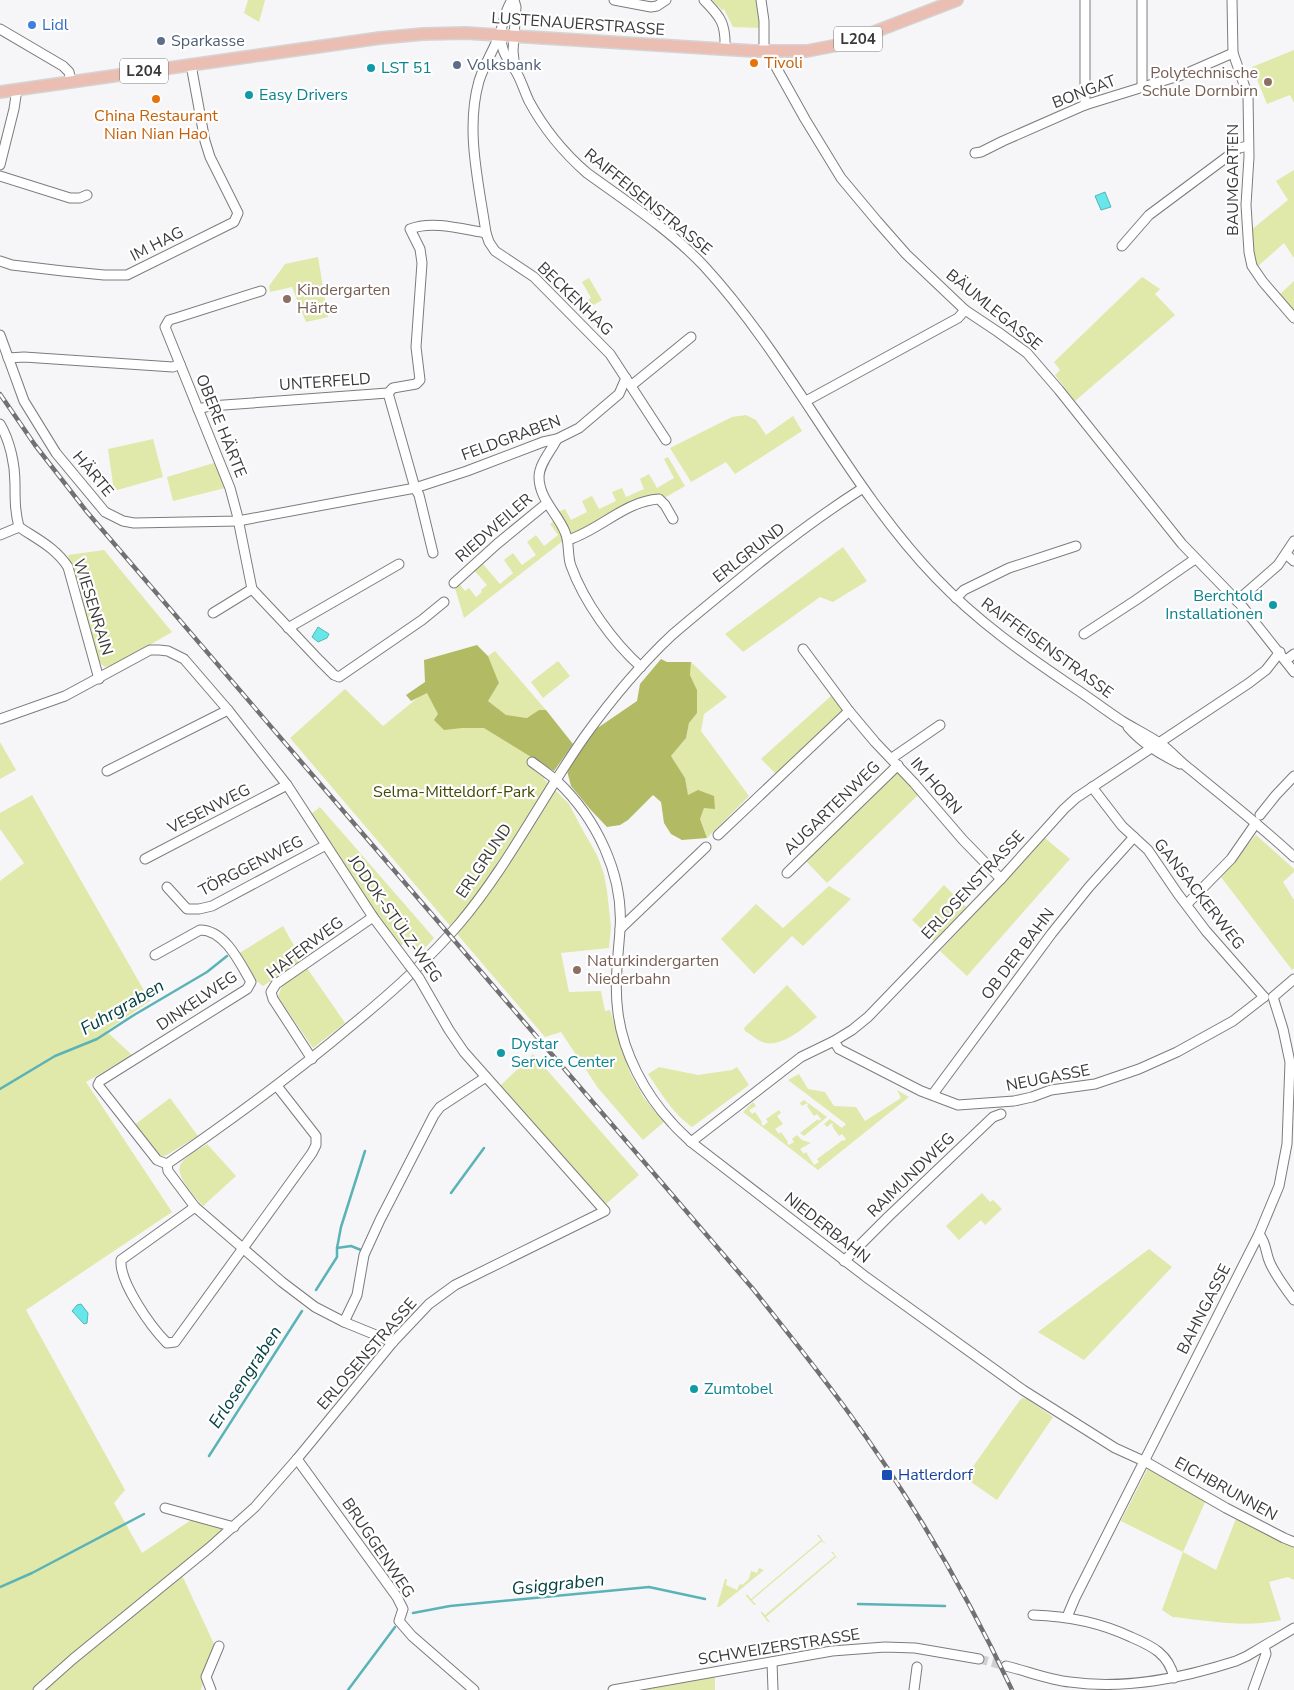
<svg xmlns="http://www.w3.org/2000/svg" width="1294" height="1690" font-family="'Nunito Sans',sans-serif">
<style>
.green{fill:#e0e8aa}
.forest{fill:#b2bb63}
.water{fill:#67e7ea;stroke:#5ab3b6}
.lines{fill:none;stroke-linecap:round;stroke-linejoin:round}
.stream{stroke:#5ab3b6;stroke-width:2.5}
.minor-tunnel{stroke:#d0d0d2;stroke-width:9;stroke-dasharray:9 4.5;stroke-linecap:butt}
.minor-casing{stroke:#7c7c7e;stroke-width:11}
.major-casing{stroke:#d4d4d4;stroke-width:14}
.minor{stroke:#fff;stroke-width:9}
.major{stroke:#ebbeb4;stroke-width:11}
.rail-casing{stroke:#717173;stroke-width:4.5}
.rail{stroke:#fff;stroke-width:2.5;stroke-dasharray:8;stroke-linecap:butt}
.minor-bridge-casing{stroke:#7c7c7e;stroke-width:11;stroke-linecap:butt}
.minor-bridge{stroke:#fff;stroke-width:9}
.shop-dot{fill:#3f7fe0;stroke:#fff;stroke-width:2}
.service-dot{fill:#5c6f8a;stroke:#fff;stroke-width:2}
.food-dot{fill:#e8710a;stroke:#fff;stroke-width:2}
.culture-dot{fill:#0f9aa8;stroke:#fff;stroke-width:2}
.education-dot{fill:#8d6e63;stroke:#fff;stroke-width:2}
.transit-dot{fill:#1a4fb4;stroke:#fff;stroke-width:2}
.labels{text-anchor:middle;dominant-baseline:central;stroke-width:4.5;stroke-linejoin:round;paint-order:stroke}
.shield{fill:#fff;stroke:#757576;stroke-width:1}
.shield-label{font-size:15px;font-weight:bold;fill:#3a3a3b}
.street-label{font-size:16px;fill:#3a3a3b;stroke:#fff}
.shop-label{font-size:16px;fill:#366cbe;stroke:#fff;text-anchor:start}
.service-label{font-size:16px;fill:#4e5e75;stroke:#fff;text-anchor:start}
.food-label{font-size:16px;fill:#c56008;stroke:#fff;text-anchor:start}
.culture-label{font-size:16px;fill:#0d838f;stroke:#fff;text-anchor:start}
.education-label{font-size:16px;fill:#785e54;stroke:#fff;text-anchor:start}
.park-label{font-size:16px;fill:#454903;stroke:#fff}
.transit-label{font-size:16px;fill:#164399;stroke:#fff;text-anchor:start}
.water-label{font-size:18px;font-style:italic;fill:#044244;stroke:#fff}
</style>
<rect width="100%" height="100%" fill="#f6f6f8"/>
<!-- green -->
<g class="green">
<polygon points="248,0 265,0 259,22 244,13"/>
<polygon points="712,0 758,0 761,28 733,27 724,9 722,10"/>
<polygon points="1294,50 1294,103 1290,95 1267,104 1252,67"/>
<polygon points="1294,170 1294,258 1284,243 1257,267 1253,256 1250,231 1288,200 1276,181"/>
<polygon points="318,257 328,317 306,322 292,287 270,292 269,286 285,264"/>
<polygon points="1142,277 1160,289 1155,294 1175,315 1075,401 1055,375 1060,370 1054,362"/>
<polygon points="589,278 602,300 590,307 586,301 591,298 582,282"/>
<polygon points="1294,281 1294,314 1278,296"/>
<polygon points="746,415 756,420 766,435 793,416 802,431 735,474 726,462 691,482 670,448 732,417"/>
<polygon points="153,439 163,477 114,491 108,449"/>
<polygon points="668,457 685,486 664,498 658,495 647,496 571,535 558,512 565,509 571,520 587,512 582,501 592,496 599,509 616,501 612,492 622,488 626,497 644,489 640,479 649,474 657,488 674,478 664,459"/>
<polygon points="214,463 225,488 173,501 167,477"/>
<polygon points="555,520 564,540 464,618 454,585 458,582 465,591 469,588 476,597 482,592 481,590 487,585 473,569 488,554 491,557 483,564 500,584 513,573 504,560 513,553 522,565 536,555 527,542 536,535 544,546 558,535 550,524"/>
<polygon points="843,547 867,581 833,602 820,597 743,652 725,634"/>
<polygon points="104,550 172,632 115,665 105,667 98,661 68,555"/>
<polygon points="495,651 546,710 539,710 528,718 506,715 488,701 499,683 488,656"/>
<polygon points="558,661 570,676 543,698 531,682"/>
<polygon points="691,662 727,697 704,714 701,731 749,796 707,838 700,819 704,808 687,795 685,778 671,756 686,738 689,723 697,713 697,690 690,675"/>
<polygon points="458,665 486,704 507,719 567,745 544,779 569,804 581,827 597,855 604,874 607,891 611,927 609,948 561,953 569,992 601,991 605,1011 610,1010 630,1073 644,1098 664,1122 643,1140 598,1088 561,1032 545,1037 290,738 345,689 383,726"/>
<polygon points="831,696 844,711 776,774 761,759"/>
<polygon points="0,742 16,770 0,779"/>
<polygon points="894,773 901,774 918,795 827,883 804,859"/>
<polygon points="32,795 150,1001 106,1031 132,1055 86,1082 172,1212 26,1310 125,1490 114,1503 142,1553 191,1520 226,1528 180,1571 214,1644 201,1690 0,1690 0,881 24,863 0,829 0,813"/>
<polygon points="320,807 434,938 418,956 405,942 400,946 383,924 311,814"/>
<polygon points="1256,835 1294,869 1294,872 1283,882 1294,900 1294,968 1292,970 1221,877"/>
<polygon points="1045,838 1070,859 967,976 940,951"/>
<polygon points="944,885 966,907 934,941 912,920"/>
<polygon points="829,886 851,899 803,946 792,936 754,974 721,939 756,904 783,928"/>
<polygon points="283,926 302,960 263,986 253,978 238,954"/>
<polygon points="307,968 345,1023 313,1048 278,997 282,985"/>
<path d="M787,985L817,1017C804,1028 780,1049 762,1042C756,1039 750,1034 745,1031L744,1028Z"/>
<polygon points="533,1054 639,1175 606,1204 500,1086"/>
<path d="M659,1067L698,1075L732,1070L737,1067L749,1085L692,1127C673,1114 661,1093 648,1074Z"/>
<polygon points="799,1074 808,1089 825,1092 834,1106 856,1107 865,1121 901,1098 897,1090 909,1097 818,1170 743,1112 753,1102 756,1106 749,1110 752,1114 755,1112 762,1122 761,1123 763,1126 768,1122 766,1119 779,1110 781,1113 777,1116 783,1124 775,1129 779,1134 781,1132 788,1142 787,1143 789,1145 794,1142 792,1139 797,1135 802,1140 811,1143 800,1149 804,1154 806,1152 814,1165 819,1162 817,1159 843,1140 844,1141 846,1139 842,1134 839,1136 832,1126 833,1125 832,1123 827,1127 824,1124 830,1119 842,1128 846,1124 788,1080"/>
<polygon points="170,1098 198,1136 165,1156 157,1155 133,1126"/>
<polygon points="804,1100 827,1117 804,1136 800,1133 818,1119 819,1121 821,1119 817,1114 814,1116 807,1106 808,1105 807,1103 802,1106 800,1103"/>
<path d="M207,1144L236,1176L203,1206C196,1198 176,1177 180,1166C183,1157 200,1149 207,1144Z"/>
<polygon points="982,1193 990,1202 993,1200 1002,1209 985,1225 981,1220 959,1240 946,1226"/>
<polygon points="1149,1249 1172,1267 1084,1360 1038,1332"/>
<polygon points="1023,1398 1027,1399 1053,1417 997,1500 965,1478 1020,1400"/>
<path d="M1149,1466L1206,1500L1183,1552L1216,1570L1237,1516L1294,1544V1580L1288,1577L1269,1582L1281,1620C1248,1628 1208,1621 1174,1617V1618L1162,1610L1183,1552L1121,1521Z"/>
<polygon points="817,1535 819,1535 826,1545 822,1541 752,1600 756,1605 754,1605 746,1596 747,1594 751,1599 821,1540"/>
<polygon points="831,1552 833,1552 840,1562 836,1557 766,1617 770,1622 768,1622 761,1613 761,1611 765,1615 835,1556"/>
<polygon points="759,1568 764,1570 719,1607 717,1607 725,1579 727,1579 726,1585 737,1590 740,1584 742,1585 749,1579 751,1571 757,1573"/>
<polygon points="715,1674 715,1690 630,1690"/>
</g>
<!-- forest -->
<g class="forest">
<polygon points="477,645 488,656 499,683 488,701 506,715 527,718 539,710 546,710 573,744 554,771 484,728 462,728 444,730 434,720 438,714 427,693 411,701 406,695 425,682 424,660"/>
<polygon points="661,659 667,662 691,662 690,675 697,690 697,713 689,723 686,738 671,756 685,778 688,795 698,790 714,796 715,809 704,808 700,819 707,838 682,840 671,834 664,823 661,802 653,795 628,820 620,825 607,827 590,809 571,786 567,771 596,729 637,701 640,684"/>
</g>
<!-- water -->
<g class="water">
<polygon points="1105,192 1111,207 1101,210 1095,196"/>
<polygon points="318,627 329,634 327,638 318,642 312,637"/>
<polygon points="81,1304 88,1313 87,1323 84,1324 72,1311 77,1305"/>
</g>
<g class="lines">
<!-- stream -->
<g class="stream">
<polyline points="0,1089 55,1056 97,1039 134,1015 207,972 227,956"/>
<polyline points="451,1193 484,1148"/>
<polyline points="337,1248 351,1246 361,1250"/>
<polyline points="316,1290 337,1257 337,1248 341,1227 365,1151"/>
<polyline points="209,1456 302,1311"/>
<polyline points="0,1587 32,1573 144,1514"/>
<polyline points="858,1604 945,1606"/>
<polyline points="413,1613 450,1606 649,1587 705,1599"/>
<polyline points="348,1690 395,1627"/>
</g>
<!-- minor-tunnel -->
<polyline class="minor-tunnel" points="979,1659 1006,1666"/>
<!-- minor casing -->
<g class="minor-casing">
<g id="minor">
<path d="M512,0C504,12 504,23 499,36C493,51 484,65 479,81C465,130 479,184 486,233L489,242L495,251L534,277L610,354L666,440"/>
<polyline points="514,0 516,7 513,51 515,69"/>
<polyline points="614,0 651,7 657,6 666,0"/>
<path d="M704,0C721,17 726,24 725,49"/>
<polyline points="761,0 764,21 764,51"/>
<polyline points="1232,0 1233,53 1248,96 1249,157 1246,205 1249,252 1252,266 1263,282 1294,318"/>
<polyline points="0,29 63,66 69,72 71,81"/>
<path d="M500,35C503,54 505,55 515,70C521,79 524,91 529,101C544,129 563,152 587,173C627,202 670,230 704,266C792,362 846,484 936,578C977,621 1024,654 1073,687C1090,698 1105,710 1122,721C1135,729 1148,735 1161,744C1172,752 1180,762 1191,770C1226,799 1261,826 1294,857"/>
<polyline points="773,52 776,67 805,119 841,178 877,221 906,254 965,310 998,332 1027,353 1059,390 1182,544 1242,606 1294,672"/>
<polyline points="1142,87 1142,0"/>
<polyline points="1085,105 1085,0"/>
<polyline points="975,153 981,152 1003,141 1085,105 1185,74 1233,53"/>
<polyline points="0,165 14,109 17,89"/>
<polyline points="0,176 70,198 80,198 87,195"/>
<polyline points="1122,246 1149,215 1239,148 1248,146"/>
<polyline points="0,261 12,265 63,271 104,275 127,275 234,222 238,213 210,157 205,141 191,65"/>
<polyline points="261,291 176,318 169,320 165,327 230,488 237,514 252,589 319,660 334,675 339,677 422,620 444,602"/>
<polyline points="0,335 24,401 56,453 105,512 123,521 134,523 238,521 415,488 467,471 543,442 557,439 579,428 619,394 626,378"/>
<polyline points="8,358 24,357 173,367 180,364"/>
<polyline points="632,385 691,337"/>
<polyline points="388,393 415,488 419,495 433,553"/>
<polyline points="806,401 958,318 965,310"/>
<path d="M198,409L210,406L388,393L393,388L416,384L420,380L416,347L422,263L420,249L410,229C432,220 462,229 486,233"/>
<path d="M0,424C10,441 15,464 15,484C15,499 15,512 19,527"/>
<path d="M557,439C551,451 539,464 539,477C539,499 558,514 565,532C570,543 567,556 571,566C584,602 613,642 641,667"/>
<path d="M0,535L19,527C37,539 56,548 68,567L99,679"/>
<path d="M568,540C600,530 625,501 659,499L665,505L673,519"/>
<polyline points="1286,554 1294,561"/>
<polyline points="454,583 497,544 547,503"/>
<polyline points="956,598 964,590 1009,568 1076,546"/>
<polyline points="1237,601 1278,565 1294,541"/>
<polyline points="213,613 252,589"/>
<polyline points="288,628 399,564"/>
<polyline points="1084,634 1136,600 1195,559"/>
<polyline points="803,649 849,711 875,742 914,783 963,840 1001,879"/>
<polyline points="1286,660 1294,654"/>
<polyline points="0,719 65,696 150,650 159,650 168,651 184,659 228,710 287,785 373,917 409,965"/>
<path d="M1128,727C1143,744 1160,754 1180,764"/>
<polyline points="892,758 940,725"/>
<path d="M532,762C540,768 549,774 557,781C596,818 624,874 620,930C618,958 614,984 618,1013C623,1053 645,1094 672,1123C678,1130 685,1136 691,1142L866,1277L1023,1390L1115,1448L1148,1463L1226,1508L1284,1538L1294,1542"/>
<polyline points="107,771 228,710"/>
<polyline points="1092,787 1122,826 1148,850 1178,894 1206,931 1264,997"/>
<polyline points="1260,815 1276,795 1294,776"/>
<polyline points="718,835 849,711"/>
<polyline points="145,859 287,785"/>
<polyline points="787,873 898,765"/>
<polyline points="167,887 187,909 199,909 212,906 326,845"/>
<polyline points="1187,904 1231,859 1256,823"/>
<polyline points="620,929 706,847"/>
<path d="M155,955L200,930C225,930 240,963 251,982L247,989L100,1081L98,1085L157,1160L167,1164"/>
<polyline points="834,1041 839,1049 921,1091 958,1105 1014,1101 1032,1097 1051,1090 1095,1084 1139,1069 1177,1052 1233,1021 1264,997"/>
<polyline points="312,1059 273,999 271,992 276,984 373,917"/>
<polyline points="933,1094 1052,933 1089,887 1134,837"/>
<polyline points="691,1142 801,1057 834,1041 852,1030 868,1017 1001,879 1064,809 1076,798 1249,683 1266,670 1280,652"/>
<path d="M167,1164C231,1120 293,1075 352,1025C390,994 427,961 459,924C508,866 542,797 585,736C611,700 640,665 672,635C693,617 715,599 736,582C777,548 819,516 863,488"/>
<polyline points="167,1164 168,1171 195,1207 282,1282 315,1307 344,1322 393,1342"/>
<path d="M195,1207L121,1260C119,1282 151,1327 167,1343L175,1342L312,1153L316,1145V1136L277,1086"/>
<path d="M1259,1234C1267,1244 1265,1252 1270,1263C1276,1276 1285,1288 1294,1300"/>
<polyline points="844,1261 888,1217 993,1117 1001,1114"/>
<polyline points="344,1322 357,1295 364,1255 380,1220 434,1115 440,1107 486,1077"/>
<polyline points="297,1459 397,1597 403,1609 399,1621 412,1636 474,1690"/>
<polyline points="165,1508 234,1527"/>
<path d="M1033,1615C1068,1616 1099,1622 1131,1637C1152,1646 1169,1654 1174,1678"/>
<polyline points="1067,1617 1075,1598 1259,1234 1279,1186 1287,1144 1290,1062 1283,1029 1273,997 1294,979"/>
<polyline points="772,1662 773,1690"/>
<path d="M1006,1666C1027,1671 1049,1680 1070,1682C1126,1690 1183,1678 1236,1661L1247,1656L1294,1628"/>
<polyline points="38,1690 73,1659 209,1548 255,1507 297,1459 393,1342 429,1304 455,1285 605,1211 464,1052 449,1030 419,978"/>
<polyline points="211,1690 206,1677 219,1646"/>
<polyline points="613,1690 832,1651 885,1647 915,1648 979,1659"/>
<polyline points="914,1690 917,1667"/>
<polyline points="1253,1690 1266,1654 1264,1646"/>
</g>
</g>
<!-- major casing -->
<g class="major-casing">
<polyline id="major" points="0,92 380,38 423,34 465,33 754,51 807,51 843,44 957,0"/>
</g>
<!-- minor -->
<use href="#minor" class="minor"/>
<!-- major -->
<use href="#major" class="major"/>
<!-- rail casing -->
<g class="rail-casing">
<path id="rail" d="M0,394L35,445L87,512L753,1289C785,1329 816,1368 846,1409C909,1495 967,1594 1012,1690"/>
</g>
<!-- rail -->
<use href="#rail" class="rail"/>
<!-- minor-bridge casing -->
<g class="minor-bridge-casing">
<polyline id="minor-bridge" points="409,965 419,978"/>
</g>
<!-- minor-bridge -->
<use href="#minor-bridge" class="minor-bridge"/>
</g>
<!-- markers -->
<circle class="shop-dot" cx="32" cy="25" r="5"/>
<g class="service-dot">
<circle cx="161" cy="41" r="5"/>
<circle cx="457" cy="65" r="5"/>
</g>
<g class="food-dot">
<circle cx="754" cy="63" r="5"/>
<circle cx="156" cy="99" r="5"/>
</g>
<g class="culture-dot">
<circle cx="371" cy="68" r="5"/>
<circle cx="249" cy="95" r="5"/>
<circle cx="1273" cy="605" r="5"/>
<circle cx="501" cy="1053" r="5"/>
<circle cx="694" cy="1389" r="5"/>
</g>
<g class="education-dot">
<circle cx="1268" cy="82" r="5"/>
<circle cx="287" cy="299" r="5"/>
<circle cx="577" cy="970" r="5"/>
</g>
<rect class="transit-dot" x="881" y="1469" width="12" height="12" rx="2.5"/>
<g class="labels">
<!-- shield labels -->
<g class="shield">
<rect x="834" y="26.5" width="48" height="25" rx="4"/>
<rect x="120" y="58.5" width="48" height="25" rx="4"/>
</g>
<g class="shield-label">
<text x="858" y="39">L204</text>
<text x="144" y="71">L204</text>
</g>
<!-- street labels -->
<g class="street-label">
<text transform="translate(578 24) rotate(4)">LUSTENAUERSTRASSE</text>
<text transform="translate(1084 92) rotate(-21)">BONGAT</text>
<text transform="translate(1233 180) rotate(-90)">BAUMGARTEN</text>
<text transform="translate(648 202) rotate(39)">RAIFFEISENSTRASSE</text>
<text transform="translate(157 244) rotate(-27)">IM HAG</text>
<text transform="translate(575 299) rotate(44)">BECKENHAG</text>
<text transform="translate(994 310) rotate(39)">BÄUMLEGASSE</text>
<text transform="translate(325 382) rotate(-4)">UNTERFELD</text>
<text transform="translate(221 426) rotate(68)">OBERE HÄRTE</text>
<text transform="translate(511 438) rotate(-20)">FELDGRABEN</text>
<text transform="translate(93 474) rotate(50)">HÄRTE</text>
<text transform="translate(494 528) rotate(-41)">RIEDWEILER</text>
<text transform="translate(749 553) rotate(-38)">ERLGRUND</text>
<text transform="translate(93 607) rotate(73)">WIESENRAIN</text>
<text transform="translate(1047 648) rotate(36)">RAIFFEISENSTRASSE</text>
<text transform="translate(936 786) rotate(49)">IM HORN</text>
<text transform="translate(832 808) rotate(-44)">AUGARTENWEG</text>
<text transform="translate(209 809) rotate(-27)">VESENWEG</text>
<text transform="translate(484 861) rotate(-56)">ERLGRUND</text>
<text transform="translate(251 866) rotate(-27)">TÖRGGENWEG</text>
<text transform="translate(973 885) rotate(-47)">ERLOSENSTRASSE</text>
<text transform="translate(1199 894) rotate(52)">GANSACKERWEG</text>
<text transform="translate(395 919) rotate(55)">JODOK-STÜLZ-WEG</text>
<text transform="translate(305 948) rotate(-37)">HAFERWEG</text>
<text transform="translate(1018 954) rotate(-53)">OB DER BAHN</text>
<text transform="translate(197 1001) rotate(-34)">DINKELWEG</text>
<text transform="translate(1048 1078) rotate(-11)">NEUGASSE</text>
<text transform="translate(911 1175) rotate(-44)">RAIMUNDWEG</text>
<text transform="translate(827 1228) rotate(38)">NIEDERBAHN</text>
<text transform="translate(1204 1309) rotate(-63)">BAHNGASSE</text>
<text transform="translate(367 1354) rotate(-49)">ERLOSENSTRASSE</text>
<text transform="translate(1226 1489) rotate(29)">EICHBRUNNEN</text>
<text transform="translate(378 1548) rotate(56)">BRUGGENWEG</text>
<text transform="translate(779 1647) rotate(-9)">SCHWEIZERSTRASSE</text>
</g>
<!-- shop labels -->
<g class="shop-label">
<text x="42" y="25">Lidl</text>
</g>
<!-- service labels -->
<g class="service-label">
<text x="171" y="41">Sparkasse</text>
<text x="467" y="65">Volksbank</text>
</g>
<!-- food labels -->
<g class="food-label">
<text x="764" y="63">Tivoli</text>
<text x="156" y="116" text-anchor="middle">China Restaurant<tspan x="156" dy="18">Nian Nian Hao</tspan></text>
</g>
<!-- culture labels -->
<g class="culture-label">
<text x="381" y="68">LST 51</text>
<text x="259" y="95">Easy Drivers</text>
<text x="1263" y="596" text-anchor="end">Berchtold<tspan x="1263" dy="18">Installationen</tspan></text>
<text x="511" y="1044">Dystar<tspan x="511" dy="18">Service Center</tspan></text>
<text x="704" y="1389">Zumtobel</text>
</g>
<!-- education labels -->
<g class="education-label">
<text x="1258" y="73" text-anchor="end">Polytechnische<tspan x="1258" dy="18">Schule Dornbirn</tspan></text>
<text x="297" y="290">Kindergarten<tspan x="297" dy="18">Härte</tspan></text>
<text x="587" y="961">Naturkindergarten<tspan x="587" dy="18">Niederbahn</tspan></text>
</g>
<!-- park labels -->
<g class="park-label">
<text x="454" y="792">Selma-Mitteldorf-Park</text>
</g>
<!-- transit labels -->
<g class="transit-label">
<text x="898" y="1475">Hatlerdorf</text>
</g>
<!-- water labels -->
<g class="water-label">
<text transform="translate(122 1007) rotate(-30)">Fuhrgraben</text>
<text transform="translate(245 1377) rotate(-57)">Erlosengraben</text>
<text transform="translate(558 1584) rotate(-6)">Gsiggraben</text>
</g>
</g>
</svg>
